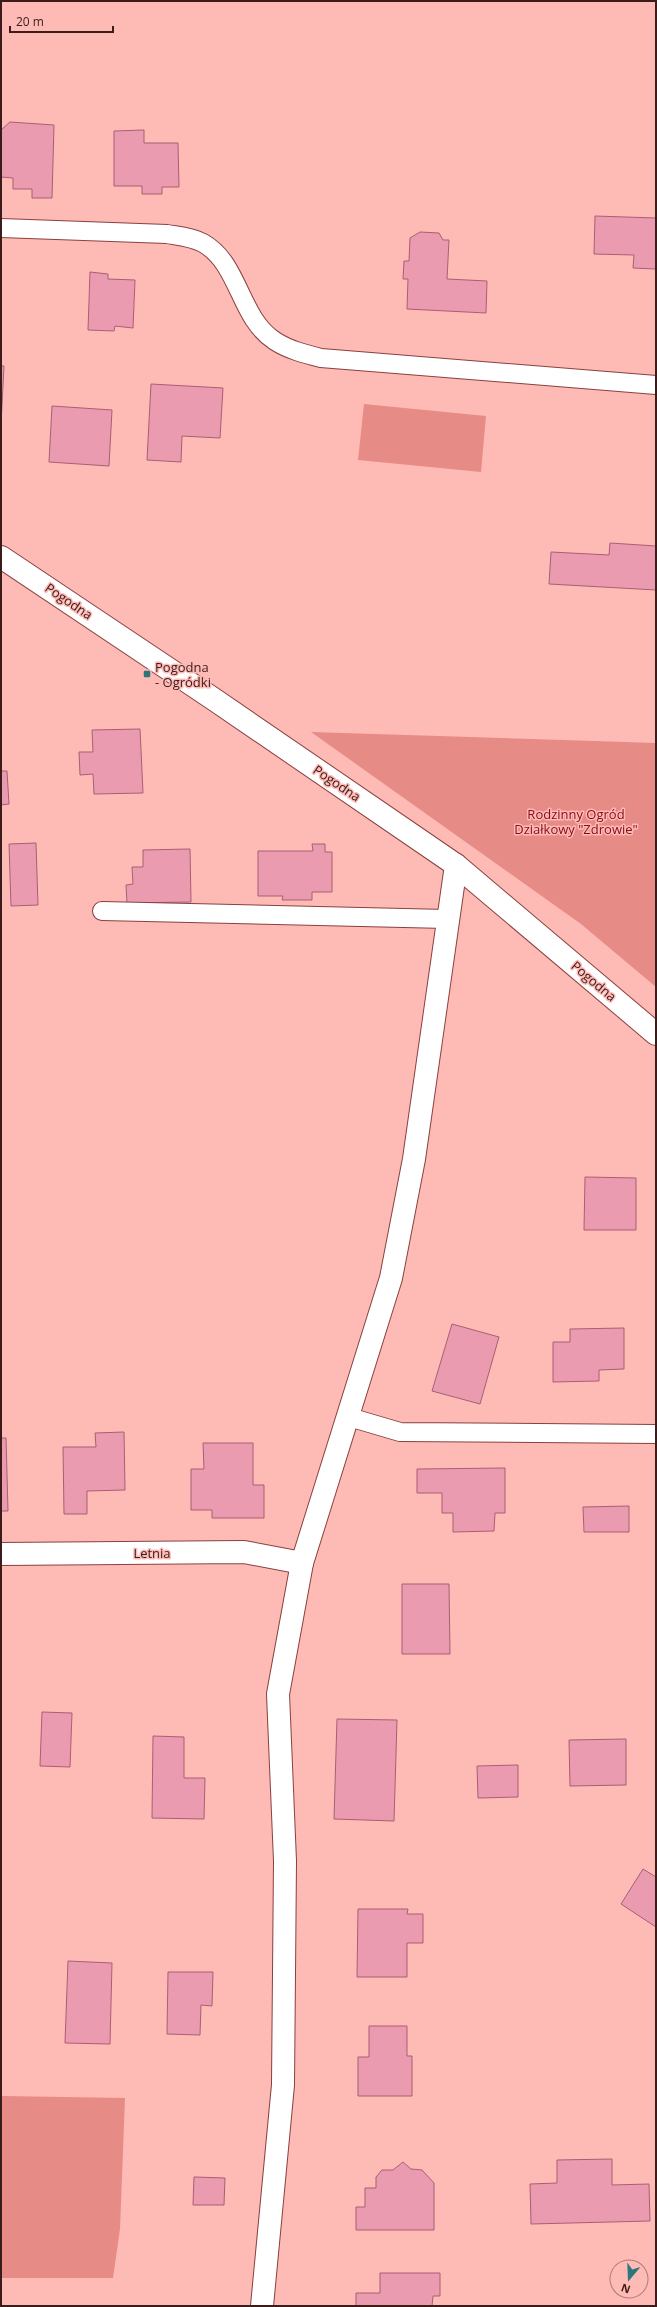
<svg xmlns="http://www.w3.org/2000/svg" width="657" height="2307" font-family="'Open Sans',sans-serif">
<style>
.green{fill:#e78b86}
.building{fill:#eb9baf;stroke:#a95f73}
.lines{fill:none;stroke-linecap:round;stroke-linejoin:round}
.service-casing{stroke:#89413f;stroke-width:20}
.minor-casing{stroke:#89413f;stroke-width:24}
.service{stroke:#fff;stroke-width:18}
.minor{stroke:#fff;stroke-width:22}
.poi-dot{fill:#2c767c;stroke:#febab5;stroke-width:1.5}
.labels{text-anchor:middle;dominant-baseline:central;stroke-width:3;stroke-linejoin:round;paint-order:stroke}
.street-label{font-size:13px;fill:#3c1c1b;stroke:#febab5}
.poi-label{font-size:13px;fill:#3c1c1b;stroke:#febab5;text-anchor:start}
.park-label{font-size:13px;fill:#880a1a;stroke:#febab5}
</style>
<rect width="100%" height="100%" fill="#febab5"/>
<!-- green -->
<g class="green">
<polygon points="364,404 486,416 481,472 358,460"/>
<polygon points="311,732 656,743 656,987 581,924"/>
<polygon points="1,2096 125,2098 120,2229 113,2278 1,2278"/>
</g>
<!-- building -->
<g class="building">
<polygon points="10,122 54,125 52,198 32,198 32,189 13,189 13,178 1,177 1,130"/>
<polygon points="144,130 144,143 178,143 179,187 162,187 162,194 142,194 142,186 114,186 114,131"/>
<polygon points="595,216 656,218 656,269 633,268 634,255 594,254"/>
<polygon points="420,232 439,233 443,240 449,240 447,279 487,281 486,313 407,309 408,279 403,279 404,261 409,261 410,238"/>
<polygon points="90,272 108,274 108,279 135,280 133,328 115,326 114,331 88,330"/>
<polygon points="1,366 4,366 1,425"/>
<polygon points="151,384 223,388 220,438 182,436 181,462 147,460"/>
<polygon points="52,406 112,410 109,466 49,462"/>
<polygon points="610,543 656,546 656,590 549,584 551,552 609,555"/>
<polygon points="140,729 143,793 94,794 93,774 80,775 79,752 93,752 92,730"/>
<polygon points="1,771 7,771 9,804 1,805"/>
<polygon points="36,843 38,905 11,906 9,844"/>
<polygon points="312,844 325,844 325,852 332,852 332,892 312,892 312,900 282,900 283,896 258,896 258,851 313,851"/>
<polygon points="190,849 191,902 127,903 126,885 133,884 132,867 143,867 143,850"/>
<polygon points="585,1177 636,1178 636,1230 584,1230"/>
<polygon points="452,1324 499,1337 480,1404 432,1391"/>
<polygon points="624,1328 624,1369 599,1370 599,1381 553,1382 553,1342 570,1342 570,1329"/>
<polygon points="124,1432 125,1490 87,1491 87,1514 64,1514 63,1447 96,1447 95,1433"/>
<polygon points="1,1438 6,1438 8,1511 1,1511"/>
<polygon points="203,1443 253,1443 253,1485 264,1485 264,1518 212,1518 212,1510 191,1510 191,1469 204,1469"/>
<polygon points="505,1468 505,1513 495,1513 494,1531 453,1532 453,1513 442,1513 442,1493 417,1493 417,1469"/>
<polygon points="629,1506 629,1532 584,1532 583,1507"/>
<polygon points="402,1584 449,1584 450,1654 402,1654"/>
<polygon points="42,1712 72,1713 70,1767 40,1766"/>
<polygon points="337,1719 397,1720 394,1821 334,1819"/>
<polygon points="153,1736 184,1737 184,1778 205,1778 204,1819 152,1818"/>
<polygon points="626,1739 626,1785 570,1786 569,1740"/>
<polygon points="518,1765 518,1797 478,1798 477,1766"/>
<polygon points="643,1869 656,1877 656,1927 621,1904"/>
<polygon points="358,1909 408,1909 407,1914 423,1914 423,1943 407,1943 407,1977 357,1977"/>
<polygon points="68,1961 112,1963 110,2044 65,2043"/>
<polygon points="168,1972 213,1972 212,2006 201,2005 200,2035 167,2034"/>
<polygon points="369,2026 407,2026 407,2056 412,2056 412,2096 358,2096 358,2057 369,2057"/>
<polygon points="612,2159 612,2185 649,2184 650,2221 531,2224 530,2184 557,2183 557,2160"/>
<polygon points="403,2162 411,2169 422,2170 434,2183 434,2230 356,2230 356,2207 365,2207 365,2188 376,2188 376,2177 382,2170 393,2170"/>
<polygon points="194,2177 225,2178 224,2205 193,2205"/>
<polygon points="380,2273 440,2273 440,2296 433,2296 432,2306 356,2306 356,2293 380,2293"/>
</g>
<g class="lines">
<!-- service casing -->
<g class="service-casing">
<g id="service">
<path d="M1,228L167,234C179,236 192,237 203,243C240,264 239,318 275,341C289,350 305,354 321,358L656,385"/>
<polyline points="102,911 447,919"/>
<polyline points="349,1417 400,1432 656,1434"/>
</g>
</g>
<!-- minor casing -->
<g class="minor-casing">
<g id="minor">
<polyline points="1,557 212,698 456,865 656,1034"/>
<polyline points="1,1554 244,1552 302,1563"/>
<polyline points="262,2306 283,2085 285,1861 278,1694 302,1563 391,1278 414,1159 456,865"/>
</g>
</g>
<!-- service -->
<use href="#service" class="service"/>
<!-- minor -->
<use href="#minor" class="minor"/>
</g>
<!-- markers -->
<rect class="poi-dot" x="143" y="670" width="8" height="8" rx="2"/>
<g class="labels">
<!-- street labels -->
<g class="street-label">
<text transform="translate(69 601) rotate(34)">Pogodna</text>
<text transform="translate(337 783) rotate(34)">Pogodna</text>
<text transform="translate(594 981) rotate(40)">Pogodna</text>
<text x="152" y="1553">Letnia</text>
</g>
<!-- poi labels -->
<g class="poi-label">
<text x="155" y="667">Pogodna<tspan x="155" dy="15">- Ogródki</tspan></text>
</g>
<!-- park labels -->
<g class="park-label">
<text x="576" y="814">Rodzinny Ogród<tspan x="576" dy="15">Działkowy "Zdrowie"</tspan></text>
</g>
</g>
<!-- border -->
<rect width="657" height="2307" fill="none" stroke="#3c1c1b" stroke-width="4"/>
<!-- north arrow -->
<g transform="translate(629 2279) rotate(199)"><circle r="19" fill="#febab5" stroke="#b07b77"/>
<path d="M0-3L7 15L0 10L-7 15Z" fill="#2c767c"/>
<text y="-6" font-size="11" font-weight="bold" text-anchor="middle" fill="#3c1c1b">N</text>
</g>
<!-- scale -->
<path d="M10 26v6h103v-6" fill="none" stroke="#3c1c1b" stroke-width="2"/>
<text x="16" y="26" font-size="12" fill="#3c1c1b" stroke="#febab5" stroke-width="3" paint-order="stroke">20 m</text>
</svg>
